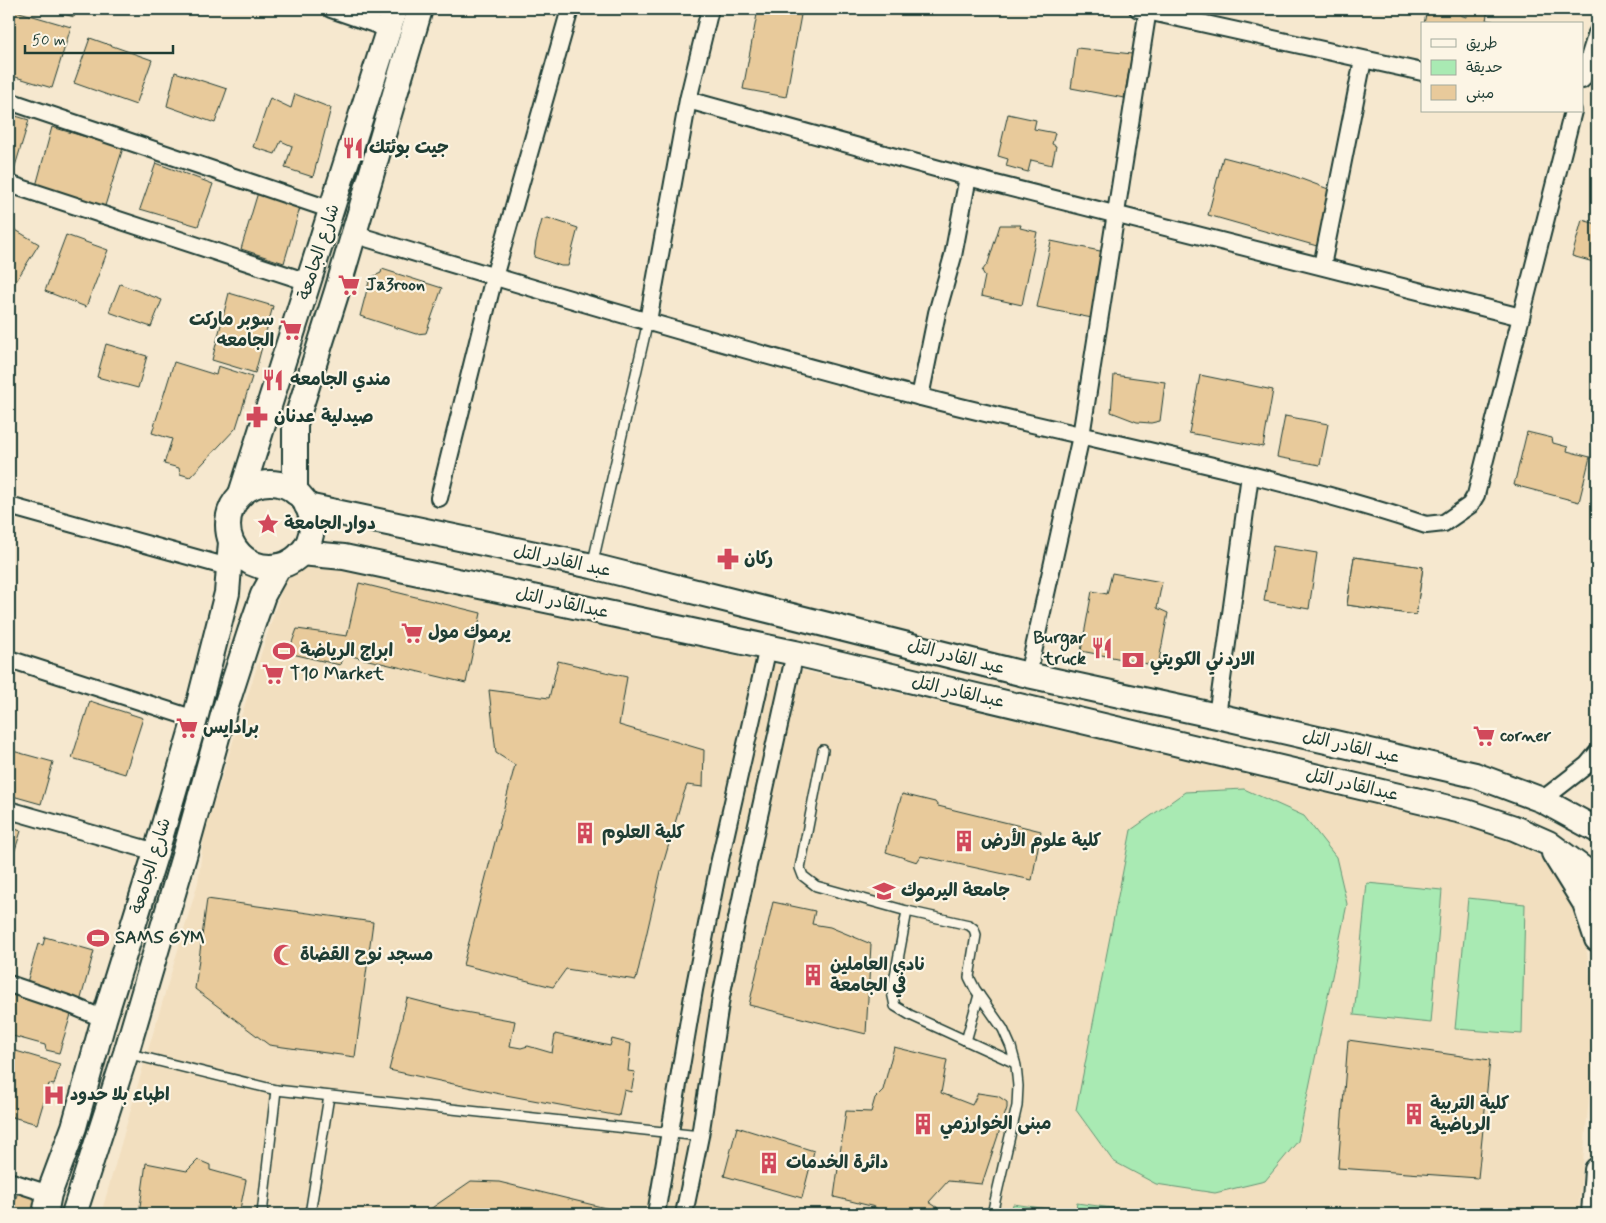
<svg xmlns="http://www.w3.org/2000/svg" width="1606" height="1223" font-family="Mynerve,'Playpen Sans Arabic',sans-serif">
<style>
.built{fill:#f2dfbf}
.green{fill:#a9eab3;stroke:#649474}
.building{fill:#e8ca9b;stroke:#1f3d34}
.lines{fill:none;stroke-linecap:round;stroke-linejoin:round}
.lane-casing{stroke:#1f3d34;stroke-width:12}
.street-casing{stroke:#1f3d34;stroke-width:20}
.secondary-casing{stroke:#1f3d34;stroke-width:28}
.lane{stroke:#fcf5e5;stroke-width:9}
.street{stroke:#fcf5e5;stroke-width:16}
.secondary{stroke:#fcf5e5;stroke-width:24}
.labels{text-anchor:middle;dominant-baseline:central;stroke-width:4.5;stroke-linejoin:round;paint-order:stroke}
.poi-label{font-size:18px;font-weight:bold;fill:#1f3d34;stroke:#fcf5e5;text-anchor:start}
.street-label{font-size:18px;fill:#1f3d34;stroke:#fcf5e5}
</style>
<rect width="100%" height="100%" fill="#f6e8cf"/>
<filter id="ink" filterUnits="userSpaceOnUse"><feTurbulence type="fractalNoise" baseFrequency=".02" numOctaves="2"/><feDisplacementMap in="SourceGraphic" scale="10" xChannelSelector="R" yChannelSelector="G"/><feConvolveMatrix kernelMatrix="1 2 1 2 8 2 1 2 1" color-interpolation-filters="sRGB"/></filter>
<g filter="url(#ink)">
<!-- built -->
<polygon class="built" points="306,560 352,567 1519,836 1580,899 1596,1024 1578,1214 101,1214 143,1067 198,883 204,834 229,754 285,579"/>
<!-- green -->
<g class="green">
<polygon points="1244,789 1304,816 1336,857 1347,904 1298,1141 1265,1181 1215,1193 1156,1184 1113,1161 1076,1110 1131,830 1185,792"/>
<polygon points="1367,883 1442,890 1431,1023 1354,1015"/>
<polygon points="1468,898 1525,904 1522,1034 1455,1029"/>
<polygon points="1077,1203 1154,1214 1075,1214"/>
<polygon points="1013,1204 1055,1210 1055,1214 1011,1214"/>
</g>
<!-- building -->
<g class="building">
<polygon points="9,9 71,27 52,88 9,75"/>
<polygon points="47,9 77,9 74,17"/>
<polygon points="758,9 780,9 801,15 786,97 743,89"/>
<polygon points="1427,9 1462,9 1460,15 1466,17 1468,9 1480,9 1488,10 1486,20 1493,21 1493,24 1424,24"/>
<polygon points="90,38 152,60 136,105 74,83"/>
<polygon points="1077,48 1132,54 1124,98 1071,88"/>
<polygon points="175,72 227,89 215,123 167,106"/>
<polygon points="295,94 331,108 313,177 285,168 292,146 281,141 275,154 253,147 270,98 291,108"/>
<polygon points="9,114 29,120 13,173 9,172"/>
<polygon points="1008,114 1036,120 1034,129 1055,133 1052,144 1056,146 1052,165 1031,160 1028,172 1006,166 1008,159 998,156"/>
<polygon points="52,127 123,148 104,209 36,186"/>
<polygon points="1223,157 1288,174 1331,190 1325,224 1317,246 1208,215"/>
<polygon points="156,163 213,184 198,226 140,209"/>
<polygon points="259,189 302,201 284,263 241,249"/>
<polygon points="548,218 578,228 568,266 561,266 534,257 536,242 542,220"/>
<polygon points="1582,220 1597,224 1597,263 1572,256"/>
<polygon points="1000,225 1021,225 1020,228 1037,232 1022,305 981,296 985,276 982,271 988,263"/>
<polygon points="9,226 39,244 13,286 9,284"/>
<polygon points="66,235 108,250 86,307 45,291"/>
<polygon points="1051,241 1105,252 1092,318 1037,307"/>
<polygon points="382,269 442,288 426,333 416,334 360,316 370,278 381,273"/>
<polygon points="120,284 162,300 151,327 109,312"/>
<polygon points="229,293 273,306 255,373 212,360"/>
<polygon points="106,344 147,356 138,388 97,377"/>
<polygon points="174,362 216,375 218,366 252,377 236,428 190,477 180,474 179,468 164,464 172,439 152,433"/>
<polygon points="1114,375 1165,382 1160,421 1151,423 1137,422 1111,412"/>
<polygon points="1200,375 1273,390 1263,447 1189,433"/>
<polygon points="1285,416 1328,424 1320,465 1277,457"/>
<polygon points="1527,432 1552,438 1553,443 1568,447 1567,451 1590,457 1579,502 1514,485"/>
<polygon points="1273,546 1317,553 1309,609 1264,601"/>
<polygon points="1354,557 1423,567 1416,615 1347,605"/>
<polygon points="1354,557 1423,567 1416,615 1347,605"/>
<polygon points="1112,573 1162,582 1157,608 1168,613 1158,666 1081,651 1092,591 1107,594"/>
<polygon points="359,583 481,613 466,683 343,654 340,665 288,653 297,629 347,636"/>
<polygon points="558,661 627,677 619,725 704,750 703,787 687,785 683,796 661,871 636,980 566,969 553,987 463,965 515,765 496,753 489,690 549,698"/>
<polygon points="90,701 143,718 125,774 72,758"/>
<polygon points="9,750 53,762 41,804 9,795"/>
<polygon points="902,794 935,802 938,806 1041,831 1032,880 921,856 917,862 886,852"/>
<polygon points="9,827 21,831 9,869"/>
<polygon points="207,899 373,922 355,1057 269,1045 195,989"/>
<polygon points="773,902 815,911 812,924 830,927 871,944 866,1034 749,1005"/>
<polygon points="45,937 94,951 80,1002 26,986 38,944 43,945"/>
<polygon points="11,992 73,1008 59,1053 46,1050 45,1045 9,1035 9,1000"/>
<polygon points="407,998 454,1010 515,1021 510,1046 521,1048 528,1046 552,1053 555,1034 610,1046 612,1039 631,1044 628,1071 635,1072 631,1092 624,1090 619,1116 495,1093 389,1070"/>
<polygon points="1348,1040 1490,1060 1478,1178 1338,1168"/>
<polygon points="894,1047 947,1060 941,1093 972,1105 978,1093 998,1096 1007,1102 1007,1108 982,1184 948,1181 929,1202 938,1208 932,1214 883,1214 875,1207 834,1197 846,1111 871,1112 875,1098 883,1090"/>
<polygon points="16,1051 60,1064 54,1085 49,1084 37,1124 9,1116 9,1074"/>
<polygon points="737,1127 814,1151 802,1198 724,1176"/>
<polygon points="198,1160 210,1165 210,1170 246,1180 239,1214 139,1214 146,1163 187,1171"/>
<polygon points="471,1181 499,1182 618,1211 618,1214 423,1214"/>
<polygon points="18,1191 41,1197 37,1214 11,1214"/>
</g>
<g class="lines">
<!-- lane casing -->
<g class="lane-casing">
<g id="lane">
<polyline points="592,566 648,321"/>
<polyline points="823,750 800,868 803,876 816,886 907,911 969,925 974,929 976,935 969,977 975,989 1003,1029 1011,1047 1016,1066 1018,1086 1017,1106 992,1214"/>
<polyline points="907,911 892,992 895,1006 910,1015 1015,1063"/>
<polyline points="966,1041 979,995"/>
<polyline points="126,1053 276,1090 700,1136"/>
<polyline points="262,1214 276,1090"/>
<polyline points="310,1214 329,1096"/>
</g>
</g>
<!-- street casing -->
<g class="street-casing">
<g id="street">
<polyline points="331,9 389,29"/>
<polyline points="1138,9 1422,72"/>
<polyline points="1582,80 1597,33"/>
<polyline points="688,100 968,177 1521,317"/>
<polyline points="9,101 332,210"/>
<polyline points="9,184 308,282"/>
<path d="M353,234C540,291 728,347 917,396C1086,440 1260,470 1426,525L1444,523L1470,505L1476,495L1573,111"/>
<polyline points="1322,266 1363,60"/>
<polyline points="648,321 688,100 710,9"/>
<polyline points="920,397 937,313 953,256 968,177"/>
<polyline points="439,498 494,277 570,9"/>
<polyline points="9,506 228,567"/>
<polyline points="9,659 195,719"/>
<polyline points="1028,675 1081,436 1148,9"/>
<polyline points="1217,716 1250,475"/>
<polyline points="1542,800 1587,765 1597,753"/>
<polyline points="9,810 156,852"/>
<polyline points="9,984 71,1005 104,1019"/>
<polyline points="9,1181 49,1194"/>
<polyline points="656,1214 694,990 719,864 768,647"/>
<polyline points="684,1214 700,1136 721,997 747,870 795,653"/>
</g>
</g>
<!-- secondary casing -->
<g class="secondary-casing">
<g id="secondary">
<circle cx="270" cy="525" r="42"/>
<polyline points="295,492 295,424 337,291 420,9"/>
<polyline points="241,494 395,9"/>
<polyline points="307,506 592,566 1028,675 1217,716 1475,775 1542,800 1597,830"/>
<polyline points="301,553 344,557 795,653 1466,812 1514,828 1548,843 1597,879"/>
<polyline points="1554,853 1585,903 1597,939"/>
<polyline points="45,1214 49,1194 74,1127 104,1019 156,852 195,719 227,593 231,542"/>
<polyline points="74,1214 126,1053 184,856 224,712 250,632 263,595 279,566"/>
<polyline points="1594,1214 1597,1170"/>
</g>
</g>
<!-- lane -->
<use href="#lane" class="lane"/>
<!-- street -->
<use href="#street" class="street"/>
<!-- secondary -->
<use href="#secondary" class="secondary"/>
</g>
</g>
<!-- icons -->
<defs>
<g id="restaurant-bare" transform="scale(1.725)"><path d="M-5-6h1v4h1v-4h1v4h1v-4h1v5L-1.5 .5V6h-2V.5L-5-1ZM5-6V6H3V1.5H1.5Q1.5-4 5-6Z" fill="#d1495b" stroke="#fcf5e5" stroke-width="2.5" paint-order="stroke"/></g>
<g id="supermarket-bare" transform="scale(1.725)"><path d="M-6-5.5h2.5l.6 2H6L4.5 2H-2.5L-4.4-4H-6ZM-1.5 3.2a1.3 1.3 0 1 0 .1 0ZM3 3.2a1.3 1.3 0 1 0 .1 0Z" fill="#d1495b" stroke="#fcf5e5" stroke-width="2.5" paint-order="stroke"/></g>
<g id="pharmacy-bare" transform="scale(1.725)"><path d="M-2-6h4v4h4v4h-4v4h-4v-4h-4v-4h4Z" fill="#d1495b" stroke="#fcf5e5" stroke-width="2.5" paint-order="stroke"/></g>
<g id="sight-bare" transform="scale(1.725)"><path d="M0-6L1.8-2.2L6-1.7L2.9 1.2L3.7 5.4L0 3.3L-3.7 5.4L-2.9 1.2L-6-1.7L-1.8-2.2Z" fill="#d1495b" stroke="#fcf5e5" stroke-width="2.5" paint-order="stroke"/></g>
<g id="stadium-bare" transform="scale(1.725)"><path d="M0-5a6.5 5 0 1 0 0 10a6.5 5 0 1 0 0-10ZM-3.5-1.8h7v3.6h-7Z" fill="#d1495b" stroke="#fcf5e5" stroke-width="2.5" paint-order="stroke"/></g>
<g id="bank-bare" transform="scale(1.725)"><path d="M-6-4H6V4H-6ZM0-2.3a2.3 2.3 0 1 0 0 4.6a2.3 2.3 0 1 0 0-4.6Z" fill="#d1495b" stroke="#fcf5e5" stroke-width="2.5" paint-order="stroke"/></g>
<g id="building-bare" transform="scale(1.725)"><path d="M-4-6H4V6H1V3H-1V6H-4ZM-2.5-4.3h1.7v1.8h-1.7ZM.8-4.3h1.7v1.8H.8ZM-2.5-1h1.7V.8h-1.7ZM.8-1h1.7V.8H.8Z" fill="#d1495b" stroke="#fcf5e5" stroke-width="2.5" paint-order="stroke"/></g>
<g id="university-bare" transform="scale(1.725)"><path d="M0-5L7-2L0 1L-7-2ZM-4 1L0 2.5L4 1V4Q0 6-4 4Z" fill="#d1495b" stroke="#fcf5e5" stroke-width="2.5" paint-order="stroke"/></g>
<g id="mosque-bare" transform="scale(1.725)"><path d="M3.5-4.9A6 6 0 1 0 3.5 4.9A5 5 0 1 1 3.5-4.9Z" fill="#d1495b" stroke="#fcf5e5" stroke-width="2.5" paint-order="stroke"/></g>
<g id="hospital-bare" transform="scale(1.725)"><path d="M-5-5h3v3.5h4V-5h3V5h-3V1.5h-4V5h-3Z" fill="#d1495b" stroke="#fcf5e5" stroke-width="2.5" paint-order="stroke"/></g>
</defs>
<g fill-rule="evenodd">
<use href="#restaurant-bare" x="353" y="148"/>
<use href="#supermarket-bare" x="349" y="285"/>
<use href="#supermarket-bare" x="291" y="330"/>
<use href="#restaurant-bare" x="273" y="380"/>
<use href="#pharmacy-bare" x="257" y="417"/>
<use href="#sight-bare" x="268" y="524"/>
<use href="#pharmacy-bare" x="728" y="559"/>
<use href="#supermarket-bare" x="412" y="633"/>
<use href="#restaurant-bare" x="1102" y="648"/>
<use href="#stadium-bare" x="284" y="651"/>
<use href="#bank-bare" x="1133" y="660"/>
<use href="#supermarket-bare" x="273" y="674"/>
<use href="#supermarket-bare" x="187" y="728"/>
<use href="#supermarket-bare" x="1484" y="736"/>
<use href="#building-bare" x="585" y="833"/>
<use href="#building-bare" x="964" y="841"/>
<use href="#university-bare" x="884" y="891"/>
<use href="#stadium-bare" x="98" y="938"/>
<use href="#mosque-bare" x="284" y="955"/>
<use href="#building-bare" x="813" y="975"/>
<use href="#hospital-bare" x="54" y="1095"/>
<use href="#building-bare" x="1414" y="1114"/>
<use href="#building-bare" x="923" y="1124"/>
<use href="#building-bare" x="769" y="1163"/>
</g>
<g class="labels">
<!-- poi labels -->
<g class="poi-label">
<text x="369" y="148">جيت بوئتك</text>
<text x="366" y="285">Ja3roon</text>
<text x="274" y="320" text-anchor="end">سوبر ماركت<tspan x="274" dy="21">الجامعه</tspan></text>
<text x="290" y="380">مندي الجامعه</text>
<text x="274" y="417">صيدلية عدنان</text>
<text x="284" y="524">دوار الجامعة</text>
<text x="744" y="559">ركان</text>
<text x="428" y="633">يرموك مول</text>
<text x="1086" y="638" text-anchor="end">Burgar<tspan x="1086" dy="21">truck</tspan></text>
<text x="300" y="651">ابراج الرياضة</text>
<text x="1150" y="660">الاردني الكويتي</text>
<text x="290" y="674">T10 Market</text>
<text x="203" y="728">برادايس</text>
<text x="1500" y="736">corner</text>
<text x="602" y="833">كلية العلوم</text>
<text x="981" y="841">كلية علوم الأرض</text>
<text x="901" y="891">جامعة اليرموك</text>
<text x="115" y="938">SAMS GYM</text>
<text x="300" y="955">مسجد نوح القضاة</text>
<text x="830" y="965">نادي العاملين<tspan x="830" dy="21">في الجامعة</tspan></text>
<text x="70" y="1095">اطباء بلا حدود</text>
<text x="1430" y="1104">كلية التربية<tspan x="1430" dy="21">الرياضية</tspan></text>
<text x="940" y="1124">مبنى الخوارزمي</text>
<text x="786" y="1163">دائرة الخدمات</text>
</g>
<!-- street labels -->
<g class="street-label">
<text transform="translate(319 252) rotate(-72)">شارع الجامعة</text>
<text transform="translate(562 561) rotate(12)">عبد القادر التل</text>
<text transform="translate(562 603) rotate(12)">عبدالقادر التل</text>
<text transform="translate(956 657) rotate(14)">عبد القادر التل</text>
<text transform="translate(958 692) rotate(13)">عبدالقادر التل</text>
<text transform="translate(1351 747) rotate(13)">عبد القادر التل</text>
<text transform="translate(1352 785) rotate(13)">عبدالقادر التل</text>
<text transform="translate(151 866) rotate(-73)">شارع الجامعة</text>
</g>
</g>
<!-- margin -->
<rect width="1606" height="1223" fill="none" stroke="#fcf5e5" stroke-width="30"/>
<rect x="15" y="15" width="1576" height="1193" fill="none" stroke="#1f3d34" stroke-width="2" filter="url(#ink)"/>
<!-- legend -->
<rect x="1421" y="22" width="162" height="90" fill="#fcf5e5" stroke="#a4ab9e"/>
<rect x="1431" y="39" width="25" height="8" fill="#fcf5e5" stroke="#a4ab9e"/>
<text x="1466" y="48" font-size="15" fill="#1f3d34">طريق</text>
<rect x="1431" y="60" width="25" height="15" fill="#a9eab3" stroke="#a4ab9e"/>
<text x="1466" y="72" font-size="15" fill="#1f3d34">حديقة</text>
<rect x="1431" y="85" width="25" height="15" fill="#e8ca9b" stroke="#a4ab9e"/>
<text x="1466" y="98" font-size="15" fill="#1f3d34">مبنى</text>
<!-- scale -->
<path d="M25 45v8h148v-8" fill="none" stroke="#1f3d34" stroke-width="2.5"/>
<text x="32" y="45" font-size="15" fill="#1f3d34" stroke="#fcf5e5" stroke-width="4" paint-order="stroke">50 m</text>
</svg>
